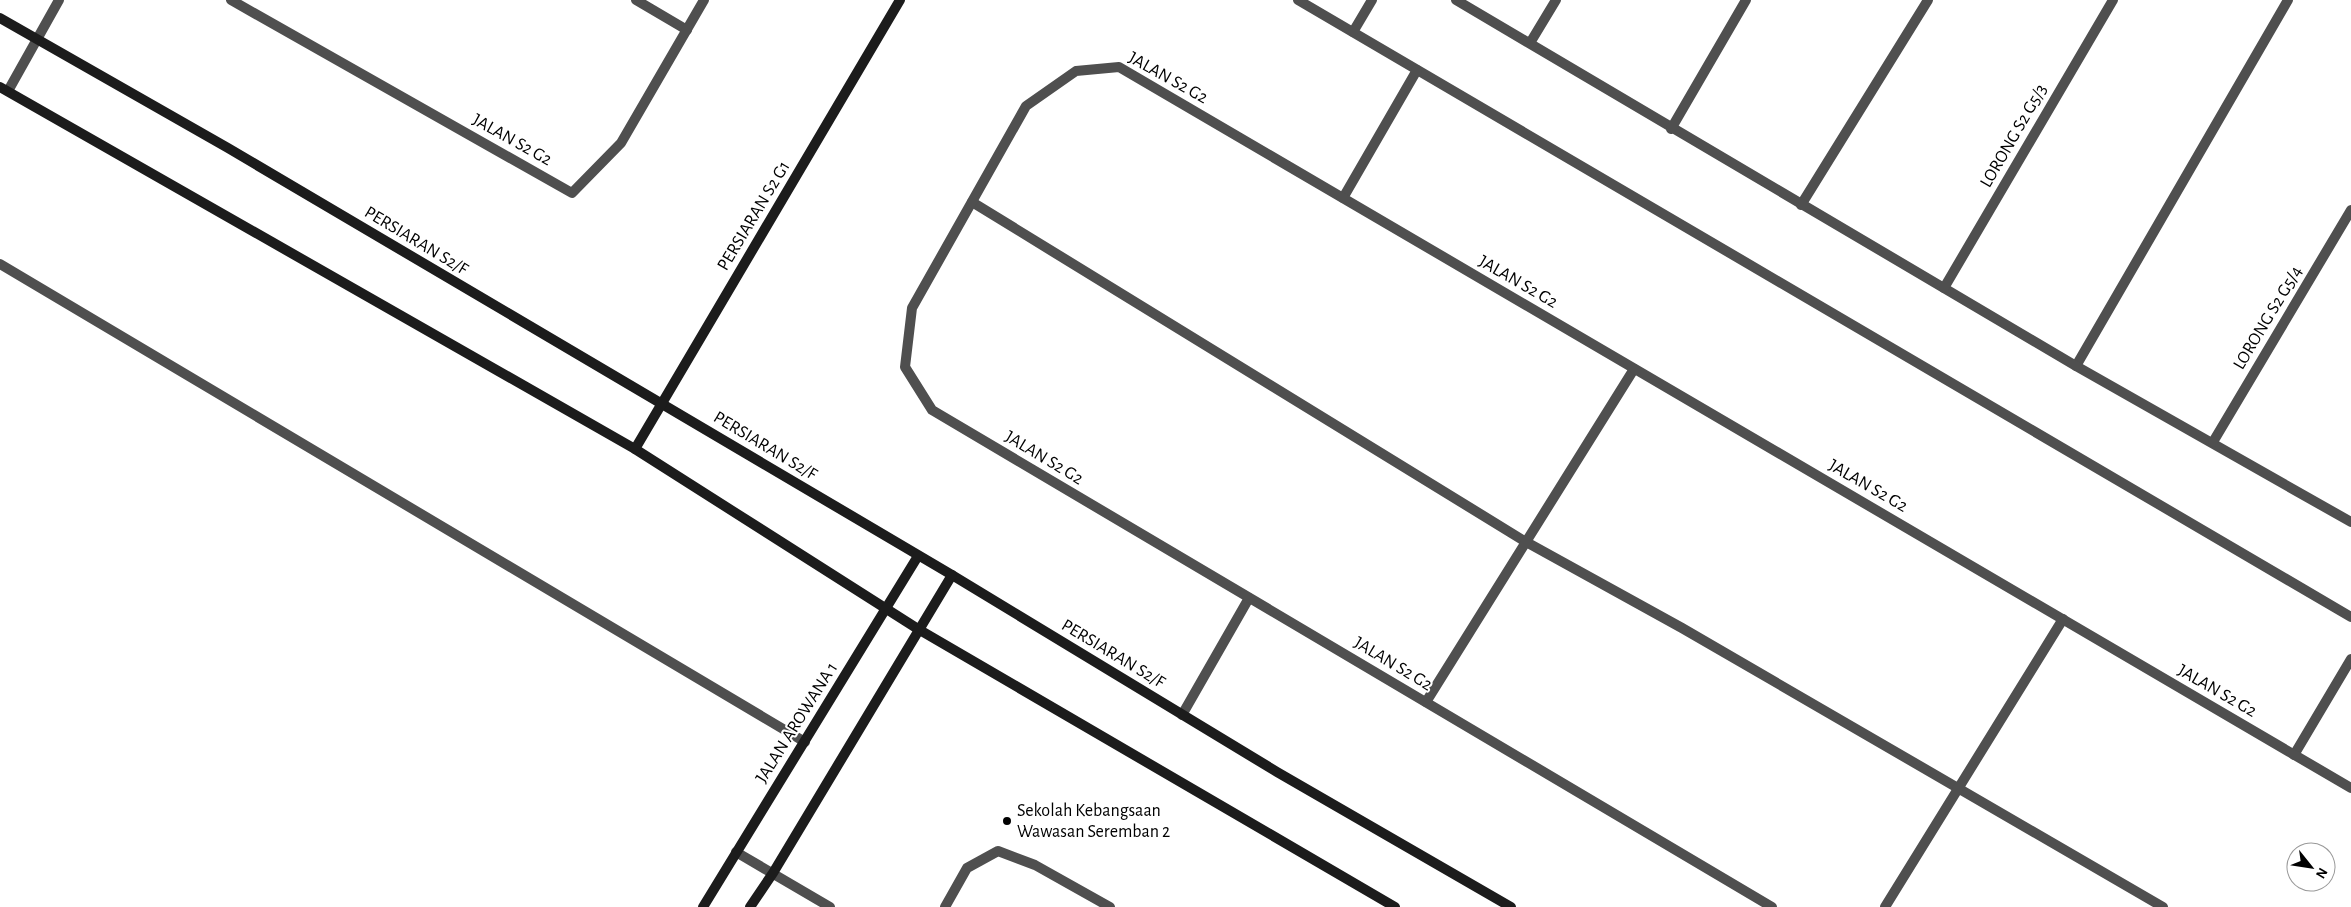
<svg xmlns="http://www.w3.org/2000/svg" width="2351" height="907" font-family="'Alegreya Sans',sans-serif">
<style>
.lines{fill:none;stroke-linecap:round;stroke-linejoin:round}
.lane{stroke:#4f4f4f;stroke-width:10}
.street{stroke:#4f4f4f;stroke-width:10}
.secondary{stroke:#1c1c1c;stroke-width:10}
.poi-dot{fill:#000;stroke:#fff;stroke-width:2}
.labels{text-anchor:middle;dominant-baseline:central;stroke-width:4;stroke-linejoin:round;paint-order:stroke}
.street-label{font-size:18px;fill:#000;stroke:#fff}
.poi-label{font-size:18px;fill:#000;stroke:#fff;text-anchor:start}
</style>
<rect width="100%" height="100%" fill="#fff"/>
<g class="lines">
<!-- lane -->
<g class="lane">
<polyline points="636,0 687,30"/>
<polyline points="1530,43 1556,0"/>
<polyline points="972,202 1526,542 1682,628 2163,907"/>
<polyline points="1801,205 1928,0"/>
<polyline points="2076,366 2288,0"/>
<polyline points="1426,702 1634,369"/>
<polyline points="736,852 830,907"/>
<polyline points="945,907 967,868 998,851 1035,865 1110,907"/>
<polyline points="1885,907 2063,619"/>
</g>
<!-- street -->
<g class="street">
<polyline points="231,0 572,193 621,143 704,0"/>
<polyline points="1298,0 2351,617"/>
<polyline points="1456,0 2076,366 2351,522"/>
<polyline points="1353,32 1372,0"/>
<polyline points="8,91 59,0"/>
<polyline points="1671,129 1746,0"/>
<polyline points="1343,198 1417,70"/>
<polyline points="0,264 805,742"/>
<polyline points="1944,288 2113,0"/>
<polyline points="2213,442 2351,210"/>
<polyline points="1182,715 1249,598"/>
<polyline points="2294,755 2351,659"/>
<polyline points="1772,907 932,410 905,367 912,308 1026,106 1076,71 1119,67 2351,788"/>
</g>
<!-- secondary -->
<g class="secondary">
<polyline points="0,18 228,148 952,575 1277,772 1511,907"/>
<polyline points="0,87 635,449 918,629 1395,907"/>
<polyline points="635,449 900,0"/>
<polyline points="703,907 918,556"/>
<polyline points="750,907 773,873 952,575"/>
</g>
</g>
<!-- markers -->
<circle class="poi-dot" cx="1007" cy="821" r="5"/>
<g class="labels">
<!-- street labels -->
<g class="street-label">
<text transform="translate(1168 78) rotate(29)">JALAN S2 G2</text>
<text transform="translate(2014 136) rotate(-60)">LORONG S2 G5/3</text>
<text transform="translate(512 140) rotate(29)">JALAN S2 G2</text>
<text transform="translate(754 216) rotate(-59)">PERSIARAN S2 G1</text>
<text transform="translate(416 241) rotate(31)">PERSIARAN S2/F</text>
<text transform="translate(1518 282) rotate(30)">JALAN S2 G2</text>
<text transform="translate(2268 318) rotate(-59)">LORONG S2 G5/4</text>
<text transform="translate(765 446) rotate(31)">PERSIARAN S2/F</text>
<text transform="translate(1044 458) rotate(31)">JALAN S2 G2</text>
<text transform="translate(1868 486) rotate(30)">JALAN S2 G2</text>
<text transform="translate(1113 654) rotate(31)">PERSIARAN S2/F</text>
<text transform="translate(1393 664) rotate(31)">JALAN S2 G2</text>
<text transform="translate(2217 691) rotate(30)">JALAN S2 G2</text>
<text transform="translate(797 723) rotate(-58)">JALAN AROWANA 1</text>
</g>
<!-- poi labels -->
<g class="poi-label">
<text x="1017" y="811">Sekolah Kebangsaan<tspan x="1017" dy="21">Wawasan Seremban 2</tspan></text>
</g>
</g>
<!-- north arrow -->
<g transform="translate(2311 867) rotate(120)"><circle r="24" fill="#ffffff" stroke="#999999"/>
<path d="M0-4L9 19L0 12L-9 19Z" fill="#000000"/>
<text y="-8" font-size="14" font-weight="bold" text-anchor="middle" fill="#000000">N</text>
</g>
</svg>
